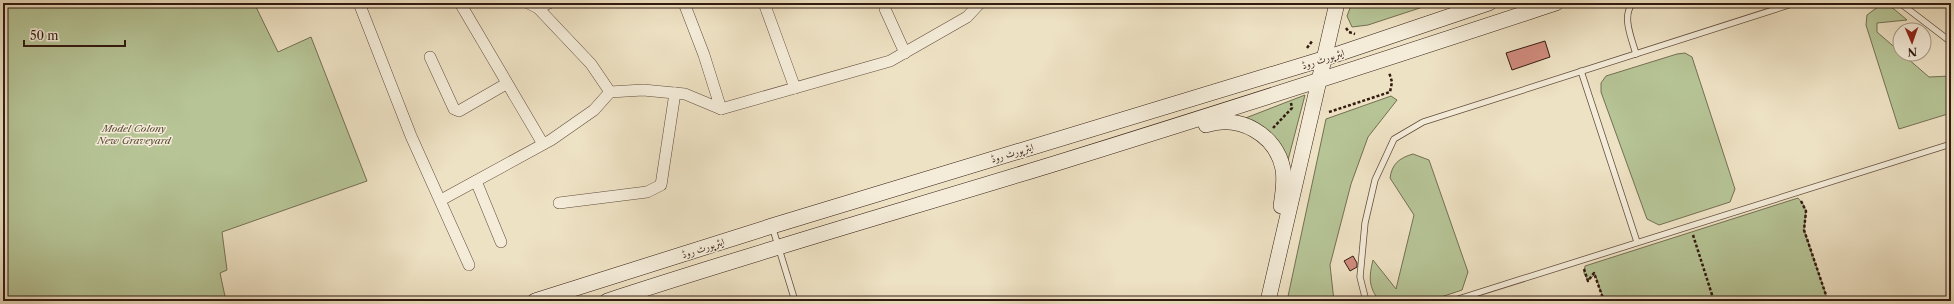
<svg xmlns="http://www.w3.org/2000/svg" width="1954" height="304" font-family="'Libre Caslon Text',Amiri,serif">
<style>
.green{fill:#b6c496;stroke:#746f53}
.building{fill:#d18b7d;stroke:#321a10}
.lines{fill:none;stroke-linecap:round;stroke-linejoin:round}
.lane-casing{stroke:#614c3d;stroke-width:7}
.street-casing{stroke:#614c3d;stroke-width:12}
.secondary-casing{stroke:#321a10;stroke-width:16}
.path{stroke:#321a10;stroke-width:2.5;stroke-dasharray:3 2;stroke-linecap:butt}
.lane{stroke:#f4ecd9;stroke-width:5.5}
.street{stroke:#f4ecd9;stroke-width:11}
.secondary{stroke:#f4ecd9;stroke-width:15}
.labels{text-anchor:middle;dominant-baseline:central;stroke-width:3;stroke-linejoin:round;paint-order:stroke}
.street-label{font-size:10px;fill:#321a10;stroke:#f4ecd9}
.park-label{font-size:10px;font-style:italic;fill:#5a4d38;stroke:#f4ecd9}
</style>
<rect width="100%" height="100%" fill="#eee2c4"/>
<filter id="stains"><feTurbulence type="fractalNoise" baseFrequency=".005" numOctaves="4"/><feColorMatrix values="0 0 0 0 .2 0 0 0 0 .09 0 0 0 0 .02 0 0 0 .5 -.17"/></filter>
<radialGradient id="worn" r=".72"><stop offset=".6" stop-color="#630" stop-opacity="0"/><stop offset="1" stop-color="#630" stop-opacity=".3"/></radialGradient>
<!-- green -->
<g class="green">
<polygon points="3,3 263,3 256,7 278,52 311,37 367,181 222,232 227,270 220,273 226,301 3,301"/>
<polygon points="1352,3 1435,3 1368,25 1352,27 1347,16"/>
<polygon points="1886,5 1894,9 1907,20 1877,23 1877,32 1929,77 1951,76 1951,113 1899,129 1866,25 1867,15 1879,6"/>
<polygon points="1685,53 1692,57 1735,189 1730,202 1659,225 1647,219 1601,92 1601,83 1606,76 1677,54"/>
<polygon points="1305,95 1288,160 1276,141 1243,119"/>
<polygon points="1391,96 1397,100 1368,137 1351,184 1330,265 1334,301 1287,301 1326,119"/>
<path d="M1413,154L1429,160L1468,272L1462,290L1429,301H1380C1368,288 1369,276 1373,260L1396,289L1414,215L1390,178C1392,164 1399,158 1413,154Z"/>
<polygon points="1798,198 1803,204 1806,211 1804,230 1828,301 1604,301 1595,274 1588,281 1584,273 1585,266"/>
</g>
<!-- building -->
<g class="building">
<polygon points="1545,41 1550,57 1512,70 1506,53"/>
<polygon points="1353,256 1357,263 1357,267 1350,271 1344,261"/>
</g>
<g class="lines">
<!-- lane casing -->
<g class="lane-casing">
<g id="lane">
<path d="M1633,3C1621,16 1632,39 1636,54"/>
<polyline points="1900,3 1951,42"/>
<polyline points="1581,71 1637,242"/>
<polyline points="772,226 795,301"/>
<polyline points="1366,301 1360,277 1365,223 1375,180 1394,139 1423,122 1795,3"/>
<polyline points="1452,301 1951,144"/>
</g>
</g>
<!-- street casing -->
<g class="street-casing">
<g id="street">
<polyline points="359,3 411,136 469,265"/>
<polyline points="460,3 543,144"/>
<polyline points="764,3 795,88"/>
<polyline points="886,3 885,9 905,53"/>
<polyline points="538,8 549,3"/>
<polyline points="430,57 454,109 459,111 506,84"/>
<polyline points="610,92 643,90 685,94 721,109 704,55 684,3"/>
<polyline points="721,109 890,61 967,17 980,3"/>
<polyline points="476,181 501,242"/>
<polyline points="441,200 551,140 594,110 610,92 591,64 538,8 528,3"/>
<polyline points="559,203 647,192 661,185 675,93"/>
</g>
</g>
<!-- secondary casing -->
<g class="secondary-casing">
<g id="secondary">
<path d="M1206,125C1239,114 1276,134 1283,169C1285,181 1283,194 1281,206"/>
<polyline points="535,301 772,226 1323,59 1489,3"/>
<path d="M607,301C756,252 907,209 1057,163C1224,111 1390,58 1556,3"/>
<polyline points="1268,301 1337,3"/>
</g>
</g>
<!-- path -->
<g class="path">
<polyline points="1346,28 1349,32 1355,34"/>
<polyline points="1307,48 1313,40"/>
<polyline points="1329,112 1390,92 1392,82 1389,72"/>
<polyline points="1273,128 1292,108 1291,103"/>
<polyline points="1801,201 1806,211 1804,230 1828,301"/>
<polyline points="1693,235 1714,301"/>
<polyline points="1584,269 1588,281 1594,273 1604,301"/>
</g>
<!-- lane -->
<use href="#lane" class="lane"/>
<!-- street -->
<use href="#street" class="street"/>
<!-- secondary -->
<use href="#secondary" class="secondary"/>
</g>
<g class="labels">
<!-- street labels -->
<g class="street-label">
<text transform="translate(1323 59) rotate(-18)">ایئرپورٹ روڈ</text>
<text transform="translate(1012 153) rotate(-17)">ایئرپورٹ روڈ</text>
<text transform="translate(703 248) rotate(-18)">ایئرپورٹ روڈ</text>
</g>
<!-- park labels -->
<g class="park-label">
<text x="134" y="128">Model Colony<tspan x="134" dy="12">New Graveyard</tspan></text>
</g>
</g>
<!-- margin -->
<rect width="1954" height="304" fill="none" stroke="#eee2c4" stroke-width="16"/>
<rect x="4" y="4" width="1946" height="296" fill="none" stroke="#321a10" stroke-width="2"/>
<rect x="8" y="8" width="1938" height="288" fill="none" stroke="#321a10"/>
<!-- north arrow -->
<g transform="translate(1912 42) rotate(178)"><circle r="19" fill="#f4ecd9" stroke="#a69889"/>
<path d="M0-3L7 15L0 10L-7 15Z" fill="#8f2418"/>
<text y="-6" font-size="11" font-weight="bold" text-anchor="middle" fill="#321a10">N</text>
</g>
<!-- scale -->
<path d="M24 40v6h101v-6" fill="none" stroke="#321a10" stroke-width="2"/>
<text x="30" y="40" font-size="12" fill="#321a10" stroke="#f4ecd9" stroke-width="3" paint-order="stroke">50 m</text>
<rect width="100%" height="100%" filter="url(#stains)"/>
<rect width="100%" height="100%" fill="url(#worn)"/>
</svg>
